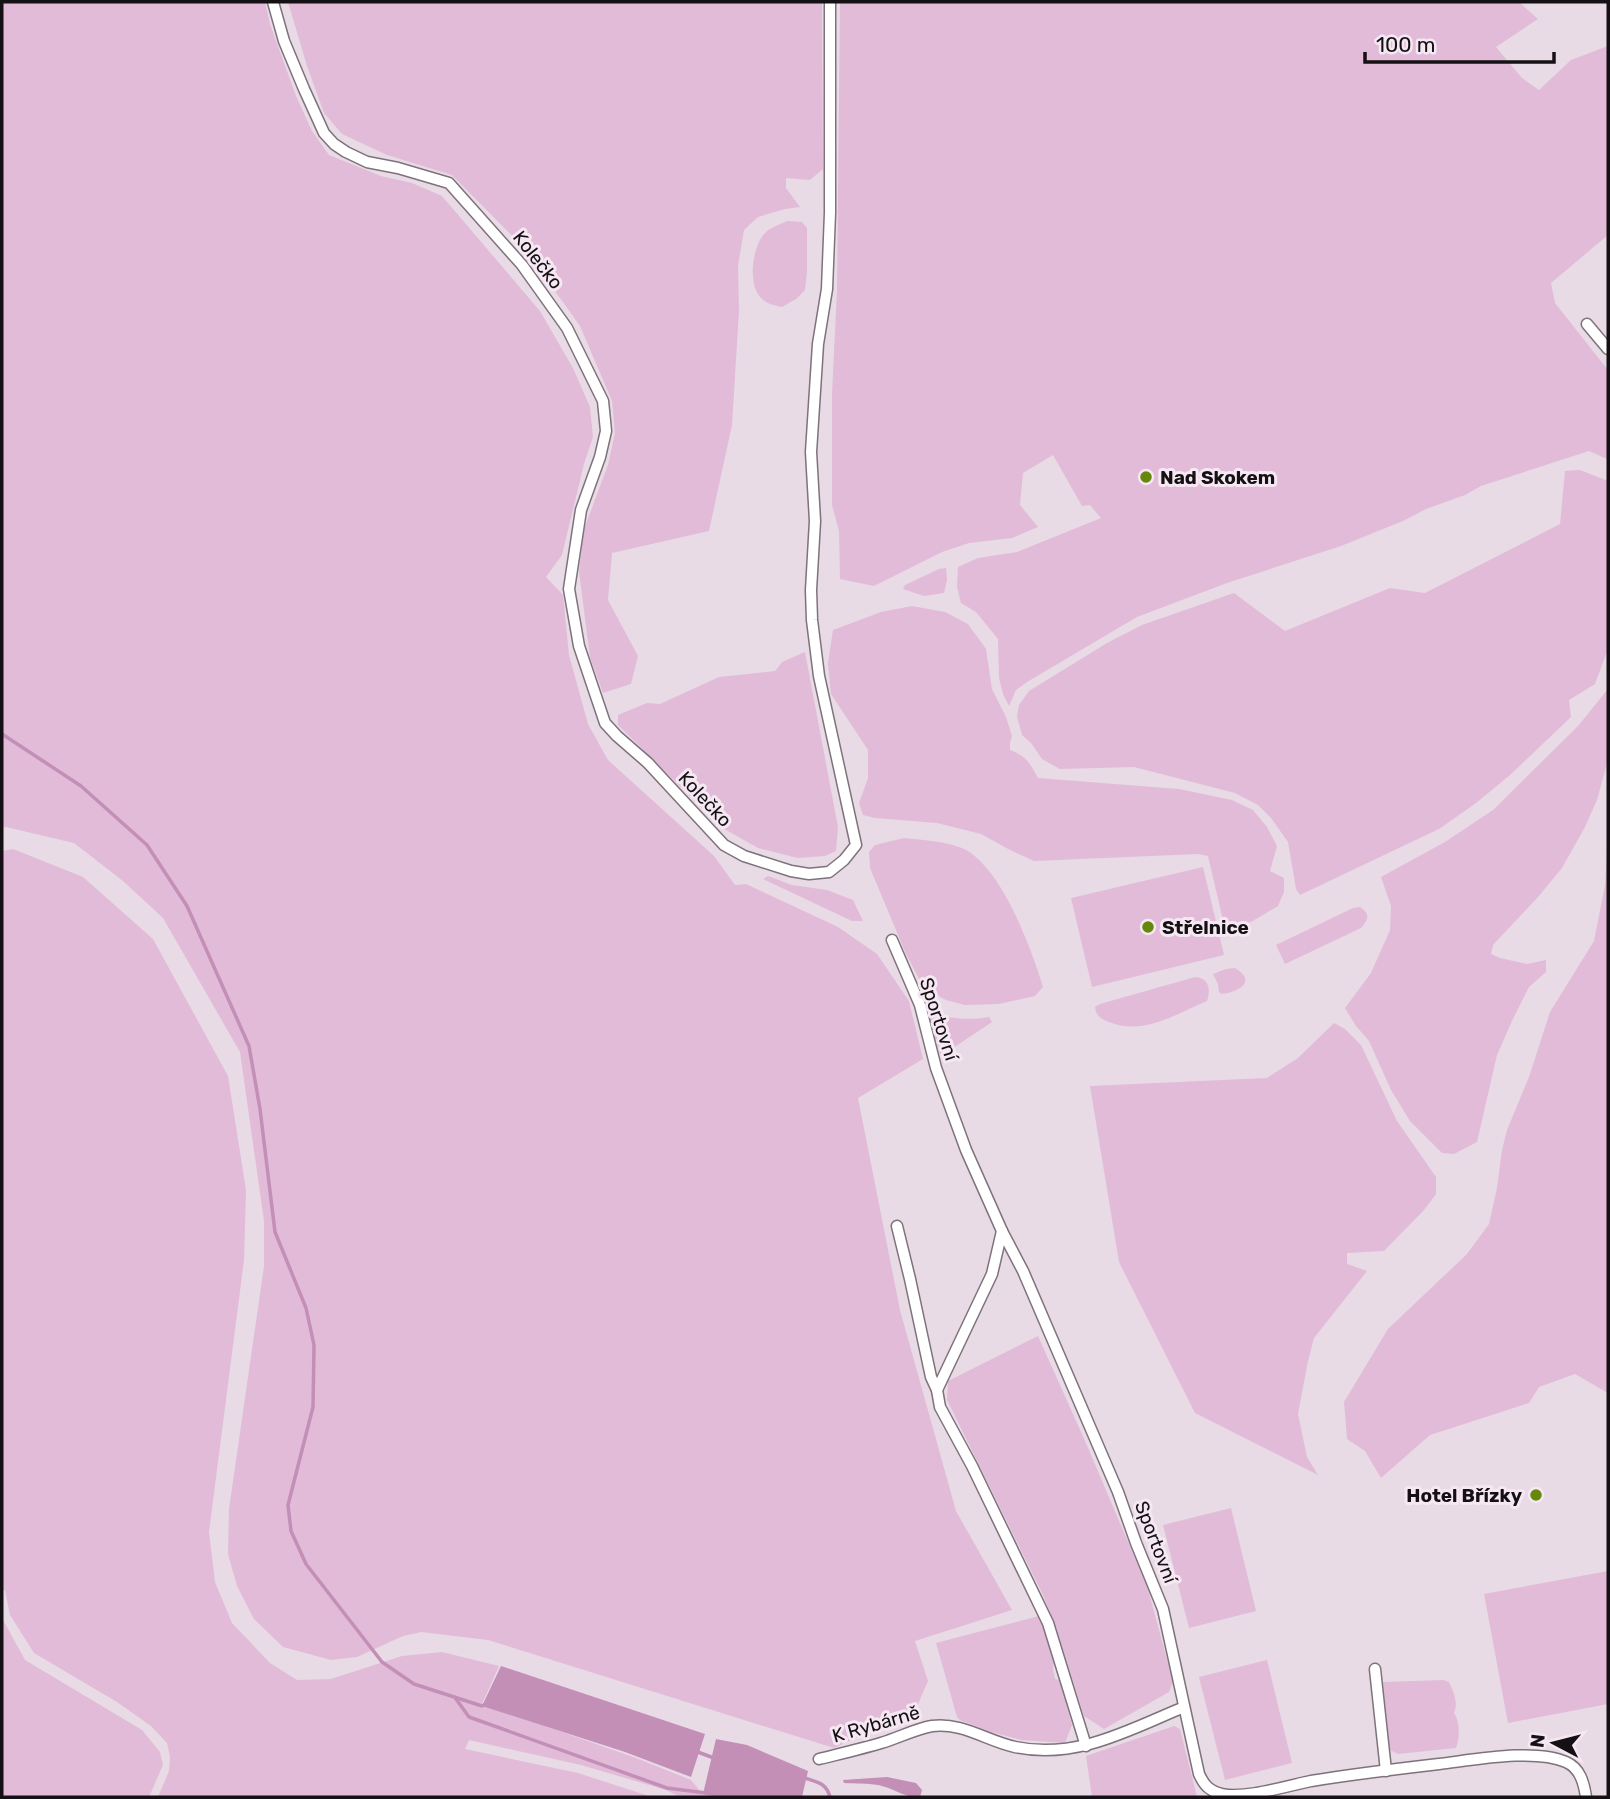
<svg xmlns="http://www.w3.org/2000/svg" width="1610" height="1799" font-family="Rubik,sans-serif">
<style>
.green{fill:#e2bbd9}
.water{fill:#c38fb7}
.lines{fill:none;stroke-linecap:round;stroke-linejoin:round}
.stream{stroke:#c38fb7;stroke-width:3.5}
.street-casing{stroke:#7e727b;stroke-width:13}
.street{stroke:#fff;stroke-width:10}
.poi-dot{fill:#65880c;stroke:#f5e8f2;stroke-width:2.5}
.labels{text-anchor:middle;dominant-baseline:central;stroke-width:6;stroke-linejoin:round;paint-order:stroke}
.street-label{font-size:19px;fill:#141013;stroke:#f5e8f2}
.poi-label{font-size:19px;font-weight:bold;fill:#141013;stroke:#f5e8f2;text-anchor:start}
</style>
<rect width="100%" height="100%" fill="#e8dbe5"/>
<!-- green -->
<g class="green">
<polygon points="2,2 265,2 270,24 296,96 312,131 329,155 381,176 412,183 442,196 540,311 573,368 590,407 593,437 584,464 562,555 546,577 563,595 569,655 588,724 608,760 714,856 735,885 746,884 838,927 877,954 909,1001 923,1059 858,1098 900,1310 956,1511 1012,1610 915,1641 928,1681 915,1711 834,1748 488,1640 421,1632 403,1636 357,1657 331,1660 283,1647 254,1619 237,1586 228,1554 229,1509 264,1266 264,1221 240,1052 163,918 123,881 74,843 6,827 2,828"/>
<polygon points="288,2 822,2 823,169 810,180 786,178 786,188 800,207 785,209 758,217 744,230 738,266 739,311 732,425 709,531 612,553 608,600 638,656 631,684 603,693 590,657 579,572 584,529 608,465 615,433 612,401 580,326 525,249 452,175 387,155 342,134 324,113 307,66"/>
<polygon points="840,2 1519,2 1538,19 1496,47 1522,78 1539,90 1571,60 1608,46 1608,235 1551,283 1555,303 1608,370 1608,469 1607,459 1589,451 1481,486 1465,495 1426,509 1403,521 1341,546 1227,583 1137,617 1027,682 1016,690 1009,706 1003,694 999,678 998,639 976,612 961,603 957,587 958,567 978,558 1017,552 1101,518 1090,505 1082,506 1053,455 1023,473 1020,505 1038,527 1012,538 969,543 942,552 874,586 840,579 839,531 832,505 832,393 837,291"/>
<path d="M787,221L802,222L807,228V272L805,290L796,299L782,307C772,305 764,303 758,294C748,279 753,243 767,231C772,227 781,224 787,221Z"/>
<polygon points="1580,470 1608,481 1608,649 1595,684 1569,700 1571,717 1510,775 1476,803 1439,829 1300,895 1296,889 1288,842 1271,818 1258,805 1235,793 1134,767 1060,769 1042,759 1031,743 1022,735 1017,717 1019,705 1029,691 1107,643 1142,625 1234,593 1285,631 1390,588 1425,593 1560,524 1565,471"/>
<polygon points="946,568 947,580 944,593 924,596 903,589 905,585 939,569"/>
<path d="M912,606L945,612L968,624L986,649L992,689L1006,717L1012,736L1010,743V750C1026,756 1030,763 1038,778L1179,789L1232,800L1253,810L1267,827L1277,846L1270,871L1284,878V892L1278,906L1251,922L1226,926L1222,916L1208,856L1198,854L1034,861L1010,850L981,834L937,823L875,818L863,815L859,803L868,778V750L831,694L828,663L833,630L881,612Z"/>
<polygon points="805,652 838,827 836,851 825,856 798,858 758,848 726,830 708,814 618,725 618,715 647,703 660,704 719,677 775,671 782,662"/>
<polygon points="1608,689 1608,760 1597,800 1585,827 1562,868 1538,897 1493,945 1491,954 1500,958 1527,964 1546,960 1546,972 1529,987 1512,1021 1497,1055 1477,1142 1454,1154 1442,1153 1410,1121 1391,1090 1369,1041 1356,1026 1345,1008 1371,973 1390,930 1391,906 1381,877 1445,842 1493,810 1578,726"/>
<polygon points="1608,834 1608,1393 1575,1374 1539,1387 1529,1403 1430,1435 1381,1478 1365,1451 1347,1439 1344,1402 1388,1329 1467,1254 1489,1224 1497,1188 1502,1150 1507,1130 1529,1077 1550,1012 1594,941 1605,885"/>
<path d="M904,838C923,840 944,841 962,848C1001,865 1031,948 1043,987L1035,996L999,1004L965,1005L946,1000L924,988L906,954L870,868L869,852L875,845Z"/>
<polygon points="13,849 83,877 153,939 228,1076 246,1190 244,1260 209,1532 215,1582 232,1623 270,1663 297,1680 331,1679 402,1656 442,1652 499,1666 482,1704 636,1758 691,1780 701,1792 718,1797 680,1797 666,1790 581,1765 469,1740 465,1749 578,1773 652,1797 158,1797 169,1771 170,1757 167,1743 151,1726 117,1702 34,1653 10,1615 5,1590 2,1590 2,851"/>
<polygon points="1203,867 1224,955 1092,987 1071,898"/>
<polygon points="768,876 792,885 827,890 853,900 863,921 852,921 763,879"/>
<path d="M1360,907C1370,914 1369,919 1361,928L1285,964L1276,945L1353,908Z"/>
<path d="M1235,968C1258,982 1238,992 1222,994L1219,992L1218,984L1213,974L1226,969Z"/>
<path d="M1195,977C1209,978 1211,989 1207,1001C1176,1014 1143,1036 1109,1022C1101,1019 1096,1016 1095,1007L1100,1004Z"/>
<path d="M928,1013C949,1018 967,1021 989,1017L992,1022L944,1054H940Z"/>
<polygon points="1334,1023 1345,1029 1361,1045 1397,1121 1436,1177 1436,1194 1424,1210 1384,1251 1347,1253 1347,1264 1367,1271 1314,1338 1308,1361 1298,1414 1307,1457 1318,1475 1195,1413 1119,1262 1090,1086 1267,1078 1298,1058"/>
<polygon points="1038,1336 1086,1443 1148,1589 1173,1682 1169,1692 1104,1729 1084,1716 1056,1627 1042,1593 947,1400 948,1381"/>
<polygon points="1231,1508 1256,1611 1189,1628 1163,1525"/>
<polygon points="1608,1571 1608,1704 1508,1723 1484,1594"/>
<polygon points="1039,1616 1054,1659 1053,1669 1055,1679 1060,1680 1072,1725 1065,1743 1022,1740 991,1732 960,1720 957,1717 936,1643"/>
<polygon points="2,1618 25,1660 142,1730 160,1752 163,1765 149,1797 2,1797"/>
<polygon points="1267,1660 1292,1763 1225,1780 1199,1677"/>
<path d="M1444,1680L1449,1682C1453,1691 1459,1703 1454,1713C1460,1721 1460,1738 1456,1748L1398,1754L1390,1750L1383,1682Z"/>
<polygon points="1174,1726 1180,1729 1197,1797 1092,1797 1086,1756"/>
</g>
<!-- water -->
<g class="water">
<polygon points="501,1666 705,1734 691,1777 625,1752 482,1706"/>
<polygon points="716,1739 747,1745 808,1771 802,1797 717,1797 703,1794"/>
<path d="M887,1777L916,1783L922,1790L920,1797C902,1797 896,1789 878,1785C867,1783 855,1784 844,1783L843,1780Z"/>
</g>
<g class="lines">
<!-- stream -->
<g class="stream">
<polyline points="2,734 81,786 147,845 187,906 249,1046 260,1109 275,1232 306,1308 314,1345 313,1407 288,1505 291,1531 306,1564 382,1662 414,1684 482,1706 486,1704"/>
<polyline points="456,1699 469,1717 667,1788 706,1793"/>
<polyline points="695,1751 714,1758"/>
<path d="M802,1777C816,1782 826,1782 830,1797"/>
</g>
<!-- street casing -->
<g class="street-casing">
<g id="street">
<polyline points="273,2 284,41 304,89 324,133 334,144 346,152 367,162 398,168 449,183 522,265 567,328 603,401 606,431 600,457 581,510 569,589 579,646 605,723 617,736 648,763 724,845 744,856 791,871 809,874 829,872 844,860 856,845 819,676 812,620 811,590 815,521 811,452 818,344 827,289 830,213 830,2"/>
<polyline points="1587,324 1608,349"/>
<path d="M892,940L920,1005L936,1068L966,1150L1002,1231L1023,1271L1118,1492L1136,1543L1163,1609L1199,1774C1204,1785 1209,1791 1222,1794C1246,1799 1286,1786 1311,1781C1354,1774 1396,1769 1439,1764C1473,1760 1535,1748 1566,1762C1580,1768 1584,1783 1586,1797"/>
<polyline points="897,1226 910,1279 931,1377 937,1390 940,1407 972,1466 1048,1623 1086,1746"/>
<polyline points="937,1390 992,1274 1002,1231"/>
<polyline points="1375,1669 1386,1771"/>
<path d="M819,1759C839,1754 861,1749 881,1743C898,1738 915,1729 932,1726C962,1722 987,1741 1015,1747C1076,1760 1129,1730 1184,1707"/>
</g>
</g>
<!-- street -->
<use href="#street" class="street"/>
</g>
<!-- markers -->
<g class="poi-dot">
<circle cx="1146" cy="477" r="7"/>
<circle cx="1148" cy="927" r="7"/>
<circle cx="1536" cy="1495" r="7"/>
</g>
<g class="labels">
<!-- street labels -->
<g class="street-label">
<text transform="translate(538 260) rotate(52)">Kolečko</text>
<text transform="translate(705 799) rotate(47)">Kolečko</text>
<text transform="translate(939 1019) rotate(72)">Sportovní</text>
<text transform="translate(1156 1542) rotate(69)">Sportovní</text>
<text transform="translate(876 1724) rotate(-16)">K Rybárně</text>
</g>
<!-- poi labels -->
<g class="poi-label">
<text x="1160" y="477">Nad Skokem</text>
<text x="1162" y="927">Střelnice</text>
<text x="1522" y="1495" text-anchor="end">Hotel Břízky</text>
</g>
</g>
<!-- border -->
<rect width="1610" height="1799" fill="none" stroke="#141013" stroke-width="7"/>
<!-- north arrow -->
<g transform="translate(1554 1743) rotate(277)" stroke="#f5e8f2" stroke-width="5" paint-order="stroke">
<path d="M0-5L12 26L0 18L-12 26Z" fill="#141013"/>
<text y="-10" font-size="19" font-weight="bold" text-anchor="middle" fill="#141013">N</text>
</g>
<!-- scale -->
<path d="M1365 52v10h189v-10" fill="none" stroke="#141013" stroke-width="3.5"/>
<text x="1376" y="52" font-size="21" fill="#141013" stroke="#f5e8f2" stroke-width="5" paint-order="stroke">100 m</text>
</svg>
